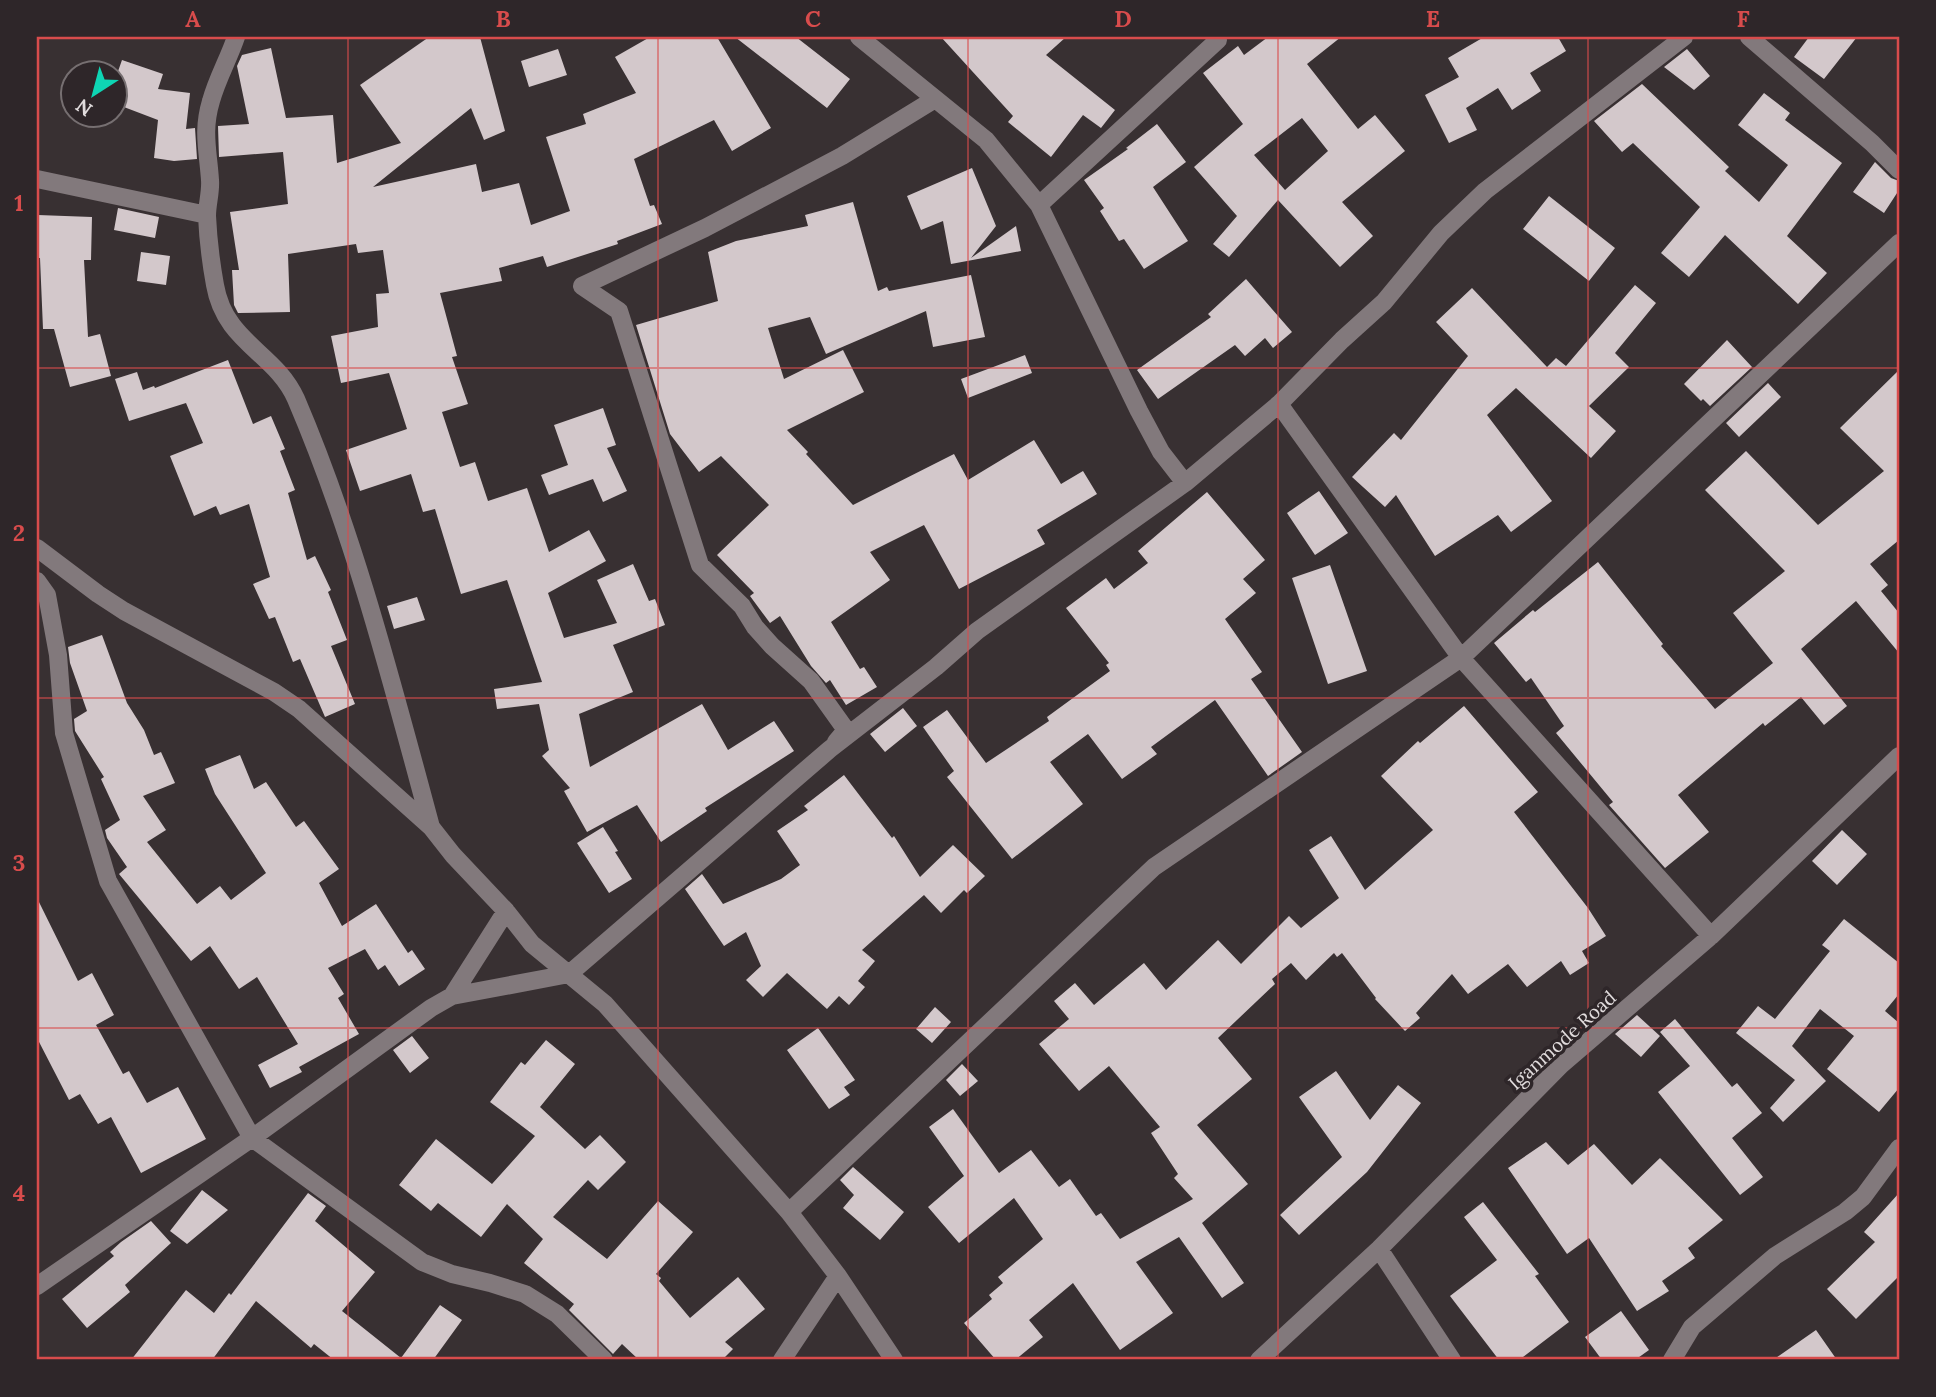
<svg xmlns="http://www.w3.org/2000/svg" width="1936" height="1397" font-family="Lora,serif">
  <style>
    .building { fill: #d3c8cb; fill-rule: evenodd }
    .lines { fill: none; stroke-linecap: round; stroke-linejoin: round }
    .minor { stroke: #82797c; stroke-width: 18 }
    .grid { fill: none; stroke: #d84c4c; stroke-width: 2; stroke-opacity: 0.55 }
    .labels { text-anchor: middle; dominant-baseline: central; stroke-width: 7; stroke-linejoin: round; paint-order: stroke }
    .street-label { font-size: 19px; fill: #e1dcdd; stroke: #2e2629 }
    .neatline { fill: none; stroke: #d84c4c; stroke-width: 2.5 }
    .grid-label { font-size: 23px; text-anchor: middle; font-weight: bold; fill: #d84c4c }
  </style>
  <rect width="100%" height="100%" fill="#383032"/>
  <path class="building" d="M 429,37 L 480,37 L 505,131 L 484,140 L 471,108 L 373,187 L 476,164 L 482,192 L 519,183 L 531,225 L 570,211 L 546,137 L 586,124 L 583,114 L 636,93 L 615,57 L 650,37 L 717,37 L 771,128 L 732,151 L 714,120 L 634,159 L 650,206 L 654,205 L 662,224 L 617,241 L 618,244 L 547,267 L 543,256 L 499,268 L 502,281 L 440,293 L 457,356 L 452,357 L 468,404 L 442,412 L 460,467 L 475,462 L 488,501 L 527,488 L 549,552 L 589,530 L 606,561 L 548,593 L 564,638 L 617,623 L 597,580 L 633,564 L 649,601 L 655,599 L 665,625 L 613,645 L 633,692 L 579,714 L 590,767 L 702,704 L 728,750 L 774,721 L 794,751 L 705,808 L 707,811 L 661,842 L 637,805 L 587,832 L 564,791 L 570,788 L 542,756 L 549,750 L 539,704 L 497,709 L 494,689 L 542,682 L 507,580 L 461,594 L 435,509 L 423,512 L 411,474 L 360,491 L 346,450 L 407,429 L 389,373 L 341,383 L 331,336 L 378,327 L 376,294 L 389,293 L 383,250 L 358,253 L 356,244 L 288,254 L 290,312 L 238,313 L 234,305 L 232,270 L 239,270 L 230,212 L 288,204 L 283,152 L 219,157 L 218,126 L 249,124 L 237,66 L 242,55 L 271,48 L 286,118 L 333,115 L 337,163 L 401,143 L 360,85 Z
    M 735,37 L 796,37 L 850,79 L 827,108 Z
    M 941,37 L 1066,37 L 1046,55 L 1115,110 L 1101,128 L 1083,115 L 1051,157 L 1008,122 L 1013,116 Z
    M 1268,37 L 1341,37 L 1307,64 L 1358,129 L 1375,115 L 1405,151 L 1342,202 L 1373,236 L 1340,267 L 1278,200 L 1229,257 L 1213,244 L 1237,216 L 1194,167 L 1243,124 L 1203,73 L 1238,46 L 1244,55 ZM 1302,118 L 1328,151 L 1285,190 L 1254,155 Z
    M 1484,37 L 1558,37 L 1566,51 L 1530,73 L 1541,91 L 1512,110 L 1498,88 L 1466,108 L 1477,130 L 1449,143 L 1425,95 L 1459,77 L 1448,58 Z
    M 1809,37 L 1857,37 L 1824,79 L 1794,57 Z
    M 558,49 L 567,75 L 529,87 L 521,61 Z
    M 1687,49 L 1710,76 L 1694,90 L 1664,67 Z
    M 122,60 L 163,74 L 158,89 L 190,93 L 186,129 L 195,128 L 197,159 L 174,161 L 154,158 L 158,120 L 116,104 L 116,77 Z
    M 1642,84 L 1729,167 L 1725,171 L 1759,202 L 1788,165 L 1738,125 L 1764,93 L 1790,113 L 1785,120 L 1842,163 L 1787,236 L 1827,273 L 1798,304 L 1725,235 L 1689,277 L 1661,253 L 1700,207 L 1633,143 L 1622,152 L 1594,121 Z
    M 1157,124 L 1186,162 L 1153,187 L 1188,241 L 1144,269 L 1124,239 L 1119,241 L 1100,211 L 1104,208 L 1084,180 L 1128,149 L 1126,148 Z
    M 1875,162 L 1891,178 L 1899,181 L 1899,190 L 1884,213 L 1853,192 Z
    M 972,168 L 996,226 L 971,258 L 1016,226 L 1021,251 L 951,264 L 943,221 L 921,230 L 907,196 Z
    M 1549,196 L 1615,248 L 1589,281 L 1523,229 Z
    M 853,202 L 878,291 L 887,287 L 889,291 L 971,275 L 985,337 L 933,347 L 926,311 L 826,354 L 810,317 L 768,328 L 784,379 L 843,350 L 864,392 L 787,430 L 808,452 L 806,454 L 853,505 L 954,454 L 968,480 L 1034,440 L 1061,484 L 1083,471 L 1097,494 L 1037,530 L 1045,544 L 959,589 L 924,525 L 870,552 L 890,580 L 831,622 L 860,669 L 864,667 L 877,687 L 846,705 L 830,680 L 826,683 L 811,666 L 780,616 L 770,623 L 750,596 L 754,593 L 717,555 L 769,505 L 721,456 L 699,472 L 670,434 L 636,325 L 718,301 L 708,252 L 736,241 L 808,226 L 805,215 Z
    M 118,208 L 159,217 L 155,238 L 114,230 Z
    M 38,215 L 92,217 L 91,260 L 84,260 L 88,337 L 100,334 L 111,376 L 70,387 L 54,329 L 43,329 L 40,258 L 37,258 Z
    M 141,252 L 170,256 L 166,285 L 137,281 Z
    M 1246,279 L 1292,332 L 1273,348 L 1265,338 L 1245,356 L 1235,345 L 1158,399 L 1137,370 L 1211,317 L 1208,314 Z
    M 1635,285 L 1656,303 L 1615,353 L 1629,367 L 1589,406 L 1616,431 L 1591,458 L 1516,388 L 1487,415 L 1552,501 L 1511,532 L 1498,515 L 1435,556 L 1396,495 L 1385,507 L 1352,477 L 1394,433 L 1401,440 L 1468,356 L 1436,322 L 1472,288 L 1547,367 L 1556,358 L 1566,366 Z
    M 1727,340 L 1752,367 L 1710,406 L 1703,399 L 1701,401 L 1684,384 Z
    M 1025,355 L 1032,373 L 968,398 L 961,379 Z
    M 228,360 L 253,424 L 271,416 L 285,449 L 280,451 L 295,490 L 288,493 L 307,560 L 315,556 L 331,590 L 328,592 L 347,640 L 331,646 L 355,704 L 325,717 L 300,659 L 293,662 L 275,617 L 269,619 L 253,584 L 270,577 L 249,504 L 220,515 L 216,506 L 194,516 L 170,456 L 203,443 L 186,403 L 129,421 L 115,379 L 137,372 L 143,390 L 154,386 L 155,388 Z
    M 1899,370 L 1899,540 L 1870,564 L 1888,585 L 1881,591 L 1899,613 L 1899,653 L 1856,601 L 1801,649 L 1847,706 L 1824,725 L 1801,697 L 1765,726 L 1763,723 L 1678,795 L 1709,832 L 1665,868 L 1609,805 L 1613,802 L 1556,733 L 1564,726 L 1531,678 L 1526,682 L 1494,643 L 1533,610 L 1535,612 L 1598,562 L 1663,644 L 1661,646 L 1715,709 L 1773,663 L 1733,613 L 1785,571 L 1705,490 L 1746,451 L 1818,525 L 1884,471 L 1840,428 Z
    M 1768,383 L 1781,397 L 1739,437 L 1726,423 Z
    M 603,408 L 616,445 L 607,448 L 627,491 L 603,502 L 593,479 L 549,495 L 541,475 L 568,465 L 554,425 Z
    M 1319,491 L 1348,533 L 1315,555 L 1287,513 Z
    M 1207,492 L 1265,560 L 1243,579 L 1256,593 L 1225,619 L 1262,672 L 1251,679 L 1302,752 L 1268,776 L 1215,700 L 1151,747 L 1157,754 L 1122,779 L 1088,734 L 1050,762 L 1083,804 L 1012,859 L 947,777 L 954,771 L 923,727 L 947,710 L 986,763 L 1049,721 L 1047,717 L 1110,671 L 1106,665 L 1109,663 L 1066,608 L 1106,578 L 1114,589 L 1148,563 L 1138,551 Z
    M 1330,565 L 1367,671 L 1328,684 L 1292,578 Z
    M 417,597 L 425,620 L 394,629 L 387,606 Z
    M 102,635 L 127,703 L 144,730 L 154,755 L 161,752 L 175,783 L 143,796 L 166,830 L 147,842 L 197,904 L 220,886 L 231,900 L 266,873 L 215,794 L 205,769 L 240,755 L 254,789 L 266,782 L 296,827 L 304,821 L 339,869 L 319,883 L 342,926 L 376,904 L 408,953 L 412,950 L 425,969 L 399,986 L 385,965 L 378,970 L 365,949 L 328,968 L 344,994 L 338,998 L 359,1034 L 299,1067 L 302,1072 L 270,1088 L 258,1065 L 298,1044 L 257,977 L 239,989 L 210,946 L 191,961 L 119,874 L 127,867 L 107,838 L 105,830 L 120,820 L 101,779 L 104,777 L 75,731 L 74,719 L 87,711 L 70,663 L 68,647 Z
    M 1464,706 L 1538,792 L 1514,812 L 1588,908 L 1606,936 L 1582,951 L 1589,963 L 1570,975 L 1561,961 L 1527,987 L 1508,964 L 1468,994 L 1452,974 L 1416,1013 L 1420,1018 L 1405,1031 L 1375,999 L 1376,998 L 1342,953 L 1337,957 L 1334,953 L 1306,980 L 1291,963 L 1272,979 L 1275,984 L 1218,1038 L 1252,1079 L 1197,1125 L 1248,1184 L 1202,1223 L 1244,1283 L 1222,1298 L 1179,1237 L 1136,1262 L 1173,1313 L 1120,1350 L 1073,1283 L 1029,1320 L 1043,1337 L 1015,1360 L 996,1360 L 964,1323 L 992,1299 L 989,1295 L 1003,1283 L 998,1277 L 1043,1239 L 1014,1198 L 959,1243 L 928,1207 L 964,1176 L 929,1127 L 953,1109 L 999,1173 L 1031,1150 L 1059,1187 L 1070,1179 L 1096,1216 L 1101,1213 L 1120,1239 L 1193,1199 L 1174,1178 L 1178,1174 L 1151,1133 L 1160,1127 L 1109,1066 L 1079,1091 L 1039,1044 L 1069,1019 L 1054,1001 L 1075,983 L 1094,1005 L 1144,963 L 1166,990 L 1218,940 L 1241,964 L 1289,916 L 1301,928 L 1339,898 L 1309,850 L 1331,836 L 1365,890 L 1433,830 L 1381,776 L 1418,741 L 1420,743 Z
    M 903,708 L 917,726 L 885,752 L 870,734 Z
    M 844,775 L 892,838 L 894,836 L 920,877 L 953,845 L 985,876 L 967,893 L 964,890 L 941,913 L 924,895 L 862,950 L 875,961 L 858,981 L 865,987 L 849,1005 L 839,996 L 827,1009 L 787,973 L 763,997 L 746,980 L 761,966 L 746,932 L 724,946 L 685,889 L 702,874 L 723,904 L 781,879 L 800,865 L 777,831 L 808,810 L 804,806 Z
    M 603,827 L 618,851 L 615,852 L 632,879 L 609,893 L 577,843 Z
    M 1842,830 L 1867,854 L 1837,885 L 1812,861 Z
    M 37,898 L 78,981 L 92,973 L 114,1015 L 96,1025 L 123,1074 L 129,1071 L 147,1103 L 178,1087 L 206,1139 L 141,1173 L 111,1117 L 98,1124 L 80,1094 L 69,1100 L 37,1038 Z
    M 1844,919 L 1899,963 L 1899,994 L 1885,1011 L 1899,1023 L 1899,1088 L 1879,1112 L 1827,1069 L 1854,1036 L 1820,1009 L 1792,1046 L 1826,1081 L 1783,1122 L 1770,1108 L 1795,1080 L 1736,1033 L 1758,1006 L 1775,1019 L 1830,951 L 1822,945 Z
    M 935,1007 L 951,1022 L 932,1043 L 916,1029 Z
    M 1637,1015 L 1660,1036 L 1641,1057 L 1615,1034 Z
    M 1675,1019 L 1732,1087 L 1737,1083 L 1762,1113 L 1732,1138 L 1763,1177 L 1740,1195 L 1658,1092 L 1690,1066 L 1660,1032 Z
    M 818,1028 L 855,1080 L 844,1087 L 850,1095 L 829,1109 L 787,1050 Z
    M 412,1036 L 429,1058 L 410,1073 L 393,1050 Z
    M 546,1040 L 575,1064 L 540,1107 L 585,1149 L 600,1135 L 626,1162 L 598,1190 L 588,1180 L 553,1217 L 607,1259 L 658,1201 L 693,1232 L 656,1274 L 661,1278 L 659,1281 L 690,1318 L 738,1277 L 765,1309 L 725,1342 L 733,1349 L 722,1360 L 639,1360 L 622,1344 L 613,1354 L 569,1310 L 574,1304 L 524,1263 L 543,1239 L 507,1204 L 481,1237 L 438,1203 L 431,1211 L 399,1185 L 436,1139 L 492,1184 L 535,1136 L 490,1102 L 521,1062 L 525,1065 Z
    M 962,1064 L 978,1081 L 960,1096 L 946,1080 Z
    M 1336,1071 L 1370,1120 L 1398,1085 L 1421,1103 L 1367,1172 L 1299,1235 L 1280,1215 L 1342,1157 L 1299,1097 Z
    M 1546,1142 L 1568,1165 L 1594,1144 L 1632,1185 L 1660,1158 L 1723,1220 L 1688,1248 L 1695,1258 L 1662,1281 L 1669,1291 L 1637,1311 L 1589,1238 L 1567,1254 L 1508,1168 Z
    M 853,1167 L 904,1212 L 880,1240 L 843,1208 L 854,1195 L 840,1180 Z
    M 202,1190 L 228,1210 L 187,1244 L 170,1231 Z
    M 308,1193 L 326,1206 L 315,1221 L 375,1272 L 342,1311 L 401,1358 L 440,1305 L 462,1320 L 433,1360 L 334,1360 L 314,1344 L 311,1348 L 256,1301 L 212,1360 L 131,1360 L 186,1290 L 214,1313 L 229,1293 L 231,1295 Z
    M 1899,1193 L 1899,1276 L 1856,1319 L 1827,1289 L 1875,1242 L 1864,1232 Z
    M 1483,1202 L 1539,1274 L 1535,1276 L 1569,1322 L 1519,1360 L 1499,1360 L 1450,1296 L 1497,1260 L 1464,1217 Z
    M 151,1221 L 171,1243 L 125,1285 L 130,1292 L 87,1328 L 62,1299 L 114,1256 L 110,1252 L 121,1242 Z
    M 1621,1311 L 1649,1350 L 1635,1360 L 1602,1360 L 1585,1337 Z
    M 1816,1330 L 1837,1360 L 1773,1360 Z"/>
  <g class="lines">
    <path class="minor" d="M 236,37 C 229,58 217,79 211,101 C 202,131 208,150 210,180 C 211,192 207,204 207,216 C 208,238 211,263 215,285 C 225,343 275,352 296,399 C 355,537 392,683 431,827 L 453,855 L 506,911 L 532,944 L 605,1004 L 789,1212 L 838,1276 L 894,1360
      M 859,37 L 986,140 L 1039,205 L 1139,411 L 1161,452 L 1185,483
      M 1749,37 L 1872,143 L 1899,170
      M 37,179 L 207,215
      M 1039,205 L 1218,40
      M 1279,404 L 1461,658 L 1711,936
      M 37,548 L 98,594 L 124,611 L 274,692 L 299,709 L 431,827
      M 37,581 L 47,595 L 58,655 L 64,733 L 108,881 L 252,1138 L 422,1262 L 452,1274 L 490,1283 L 525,1294 L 557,1314 L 604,1360
      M 836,742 L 846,730 L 811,681 L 772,646 L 755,627 L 742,606 L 700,565 L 619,311 L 582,286 L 705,228 L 842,156 L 935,99
      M 452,996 L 506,911
      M 789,1212 L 1154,867 L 1461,658 L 1899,243
      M 1379,1249 L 1452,1360
      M 37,1286 L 252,1138 L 431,1008 L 452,996 L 569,974 L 830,749 L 936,667 L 977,631 L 1185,483 L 1279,404 L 1342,340 L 1384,302 L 1441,233 L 1485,191 L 1684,37
      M 782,1360 L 838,1276
      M 1259,1360 L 1379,1249 L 1561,1065 L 1711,936 L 1899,756
      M 1672,1360 L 1692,1327 L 1775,1256 L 1845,1212 L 1863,1197 L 1899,1148"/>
  </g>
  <path class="grid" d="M 348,37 L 348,1360M 658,37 L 658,1360M 968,37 L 968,1360M 1278,37 L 1278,1360M 1588,37 L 1588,1360M 37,368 L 1899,368M 37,698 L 1899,698M 37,1028 L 1899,1028"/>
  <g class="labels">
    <g class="street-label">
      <text transform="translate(1562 1040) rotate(-42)">Iganmode Road</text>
    </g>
  </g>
  <rect width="1936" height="1397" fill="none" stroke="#2e2629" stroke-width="77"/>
  <g transform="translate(94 94) rotate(216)"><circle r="33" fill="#2e2629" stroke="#766f71" stroke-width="2"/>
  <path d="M0-5L12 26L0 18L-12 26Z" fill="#0ed5b4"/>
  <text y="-10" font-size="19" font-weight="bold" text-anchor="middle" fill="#e1dcdd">N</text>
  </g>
  <rect x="38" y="38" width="1860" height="1320" class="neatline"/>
  <g class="grid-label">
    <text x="193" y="27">A</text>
    <text x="503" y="27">B</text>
    <text x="813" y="27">C</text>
    <text x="1123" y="27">D</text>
    <text x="1433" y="27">E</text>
    <text x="1743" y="27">F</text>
    <text x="19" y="211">1</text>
    <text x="19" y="541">2</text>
    <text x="19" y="871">3</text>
    <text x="19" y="1201">4</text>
  </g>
</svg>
